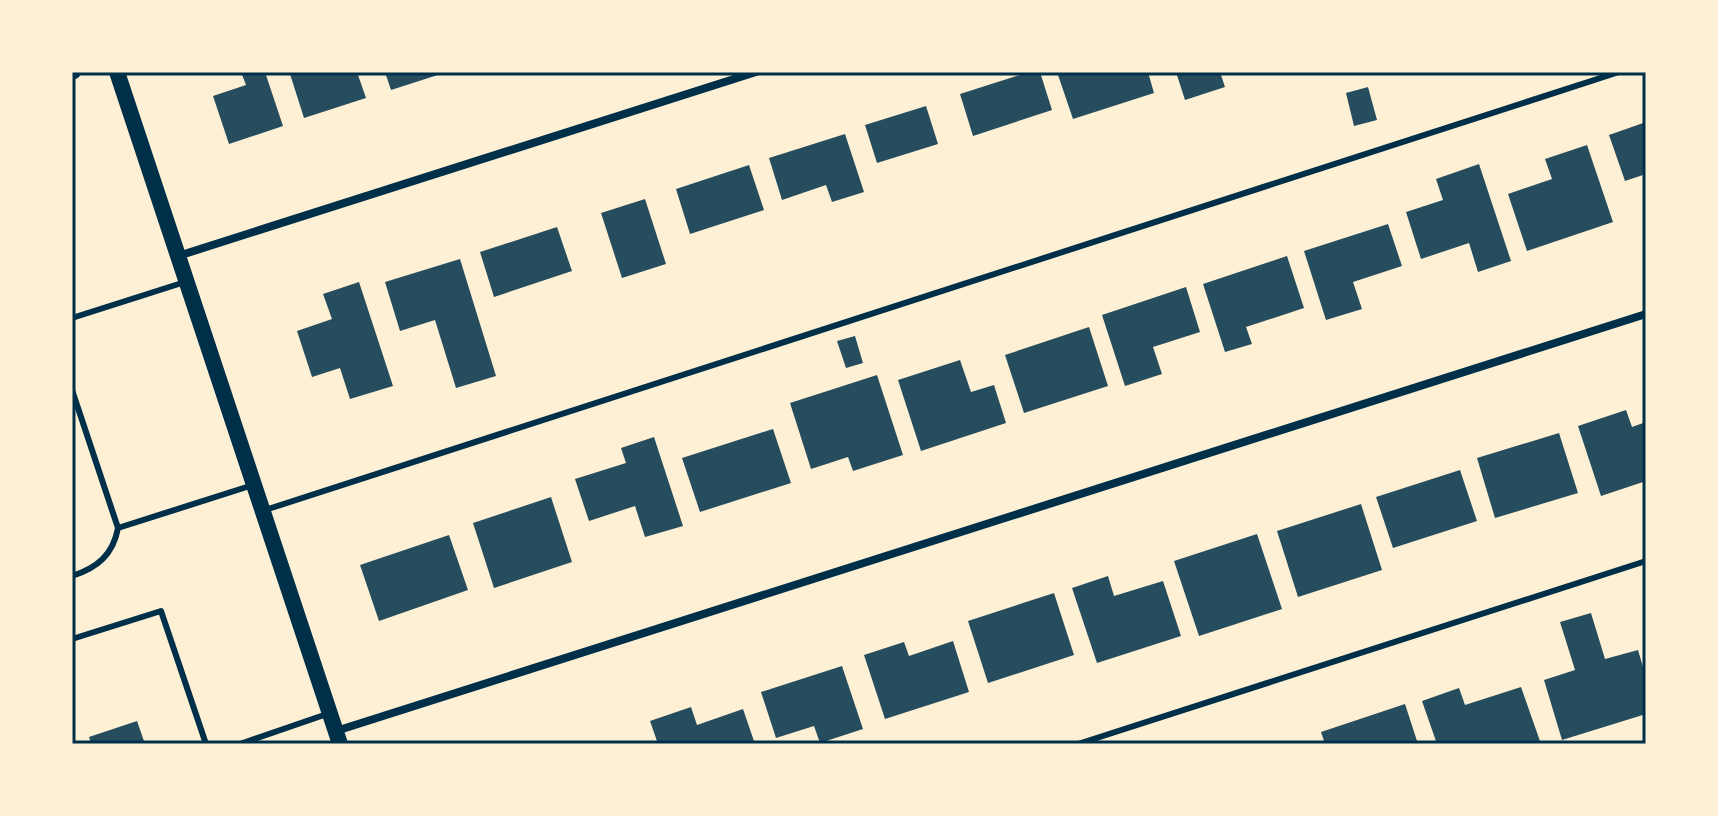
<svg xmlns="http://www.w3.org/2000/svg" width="1718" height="816" font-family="Quicksand,sans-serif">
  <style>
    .building { fill: #264d5e }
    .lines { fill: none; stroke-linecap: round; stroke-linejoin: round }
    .service { stroke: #003049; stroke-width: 6 }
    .minor { stroke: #003049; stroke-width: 8 }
    .tertiary { stroke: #003049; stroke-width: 14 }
    .secondary { stroke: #003049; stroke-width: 16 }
    .neatline { fill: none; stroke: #003049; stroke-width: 3 }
  </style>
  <rect width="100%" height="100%" fill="#fdf0d5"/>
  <path class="building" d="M 241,72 L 265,72 L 283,126 L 229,144 L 213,96 L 246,85 Z
    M 297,72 L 357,72 L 366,98 L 304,118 L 290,74 Z
    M 385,72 L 444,72 L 444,73 L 391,90 Z
    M 1029,72 L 1040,72 L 1052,110 L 973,136 L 960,94 Z
    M 1057,72 L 1148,72 L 1154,93 L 1073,119 Z
    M 1176,72 L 1220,72 L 1225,87 L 1185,100 Z
    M 1368,87 L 1377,120 L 1354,126 L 1346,93 Z
    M 926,106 L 938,144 L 877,163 L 865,125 Z
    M 1646,122 L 1646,174 L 1625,181 L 1609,135 Z
    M 845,134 L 864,192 L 832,202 L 826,185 L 782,200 L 769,158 Z
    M 1587,145 L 1613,222 L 1527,251 L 1508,194 L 1552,179 L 1545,159 Z
    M 1479,164 L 1511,261 L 1478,272 L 1469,243 L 1421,259 L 1406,212 L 1443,200 L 1436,179 Z
    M 749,165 L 764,210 L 690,234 L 676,189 Z
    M 645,199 L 666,264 L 622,278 L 601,213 Z
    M 1388,224 L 1402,266 L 1353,282 L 1362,309 L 1326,320 L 1304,251 Z
    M 557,227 L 572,271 L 494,297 L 480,252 Z
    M 1287,256 L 1304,308 L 1246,327 L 1252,344 L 1225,352 L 1203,284 Z
    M 460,259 L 496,376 L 456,388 L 435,320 L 400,331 L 385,282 Z
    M 359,282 L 393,386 L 350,399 L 340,368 L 312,377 L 297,331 L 332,319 L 323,294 Z
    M 1186,287 L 1200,332 L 1153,347 L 1162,374 L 1125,386 L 1102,315 Z
    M 1089,327 L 1108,386 L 1024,413 L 1005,355 Z
    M 855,336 L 863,363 L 846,368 L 837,341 Z
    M 960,360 L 971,392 L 994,385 L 1006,423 L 921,451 L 898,380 Z
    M 877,375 L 903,455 L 853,471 L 848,457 L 811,469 L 790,403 Z
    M 1626,410 L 1632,427 L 1646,422 L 1646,481 L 1601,496 L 1578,426 Z
    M 773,429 L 791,483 L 700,512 L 682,458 Z
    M 1559,433 L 1578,493 L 1495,518 L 1477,458 Z
    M 654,437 L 683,526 L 645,537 L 635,506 L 589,521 L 575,479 L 626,463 L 621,448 Z
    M 1460,470 L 1477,521 L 1393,548 L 1376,497 Z
    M 551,497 L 572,562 L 494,588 L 473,523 Z
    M 1361,504 L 1382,570 L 1298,597 L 1277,531 Z
    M 1257,534 L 1282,609 L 1199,636 L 1174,561 Z
    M 449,535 L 468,590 L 379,621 L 360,565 Z
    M 1108,576 L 1114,596 L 1163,581 L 1181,636 L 1097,663 L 1072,588 Z
    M 1054,593 L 1074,655 L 988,683 L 968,621 Z
    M 1591,613 L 1605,659 L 1638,650 L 1646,677 L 1646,714 L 1562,740 L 1544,680 L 1575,670 L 1560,622 Z
    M 953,641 L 969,692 L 885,719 L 864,655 L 904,642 L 909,656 Z
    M 842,666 L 863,729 L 820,743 L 814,726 L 776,738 L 761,692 Z
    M 1521,687 L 1541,744 L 1437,744 L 1422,701 L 1459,688 L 1465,705 Z
    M 1405,704 L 1418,744 L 1325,744 L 1321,732 Z
    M 691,707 L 697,725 L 743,709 L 755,744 L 658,744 L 650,721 Z
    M 137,721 L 145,744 L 91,744 L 89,737 Z"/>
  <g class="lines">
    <path class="service" d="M 72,318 L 185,282
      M 72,390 L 118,528 L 253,485
      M 265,510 L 1619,72
      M 72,576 C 97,568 113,555 118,528
      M 72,639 L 161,611 L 206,744
      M 240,744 L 327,714
      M 1078,744 L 1646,561"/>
    <path class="minor" d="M 178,256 L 756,72
      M 336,731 L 1646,314"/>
    <path class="tertiary" d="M 72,73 L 74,72"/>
    <path class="secondary" d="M 117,72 L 340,744"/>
  </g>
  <rect width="1718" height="816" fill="none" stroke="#fdf0d5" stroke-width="148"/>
  <rect x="74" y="74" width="1570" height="668" class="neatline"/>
</svg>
